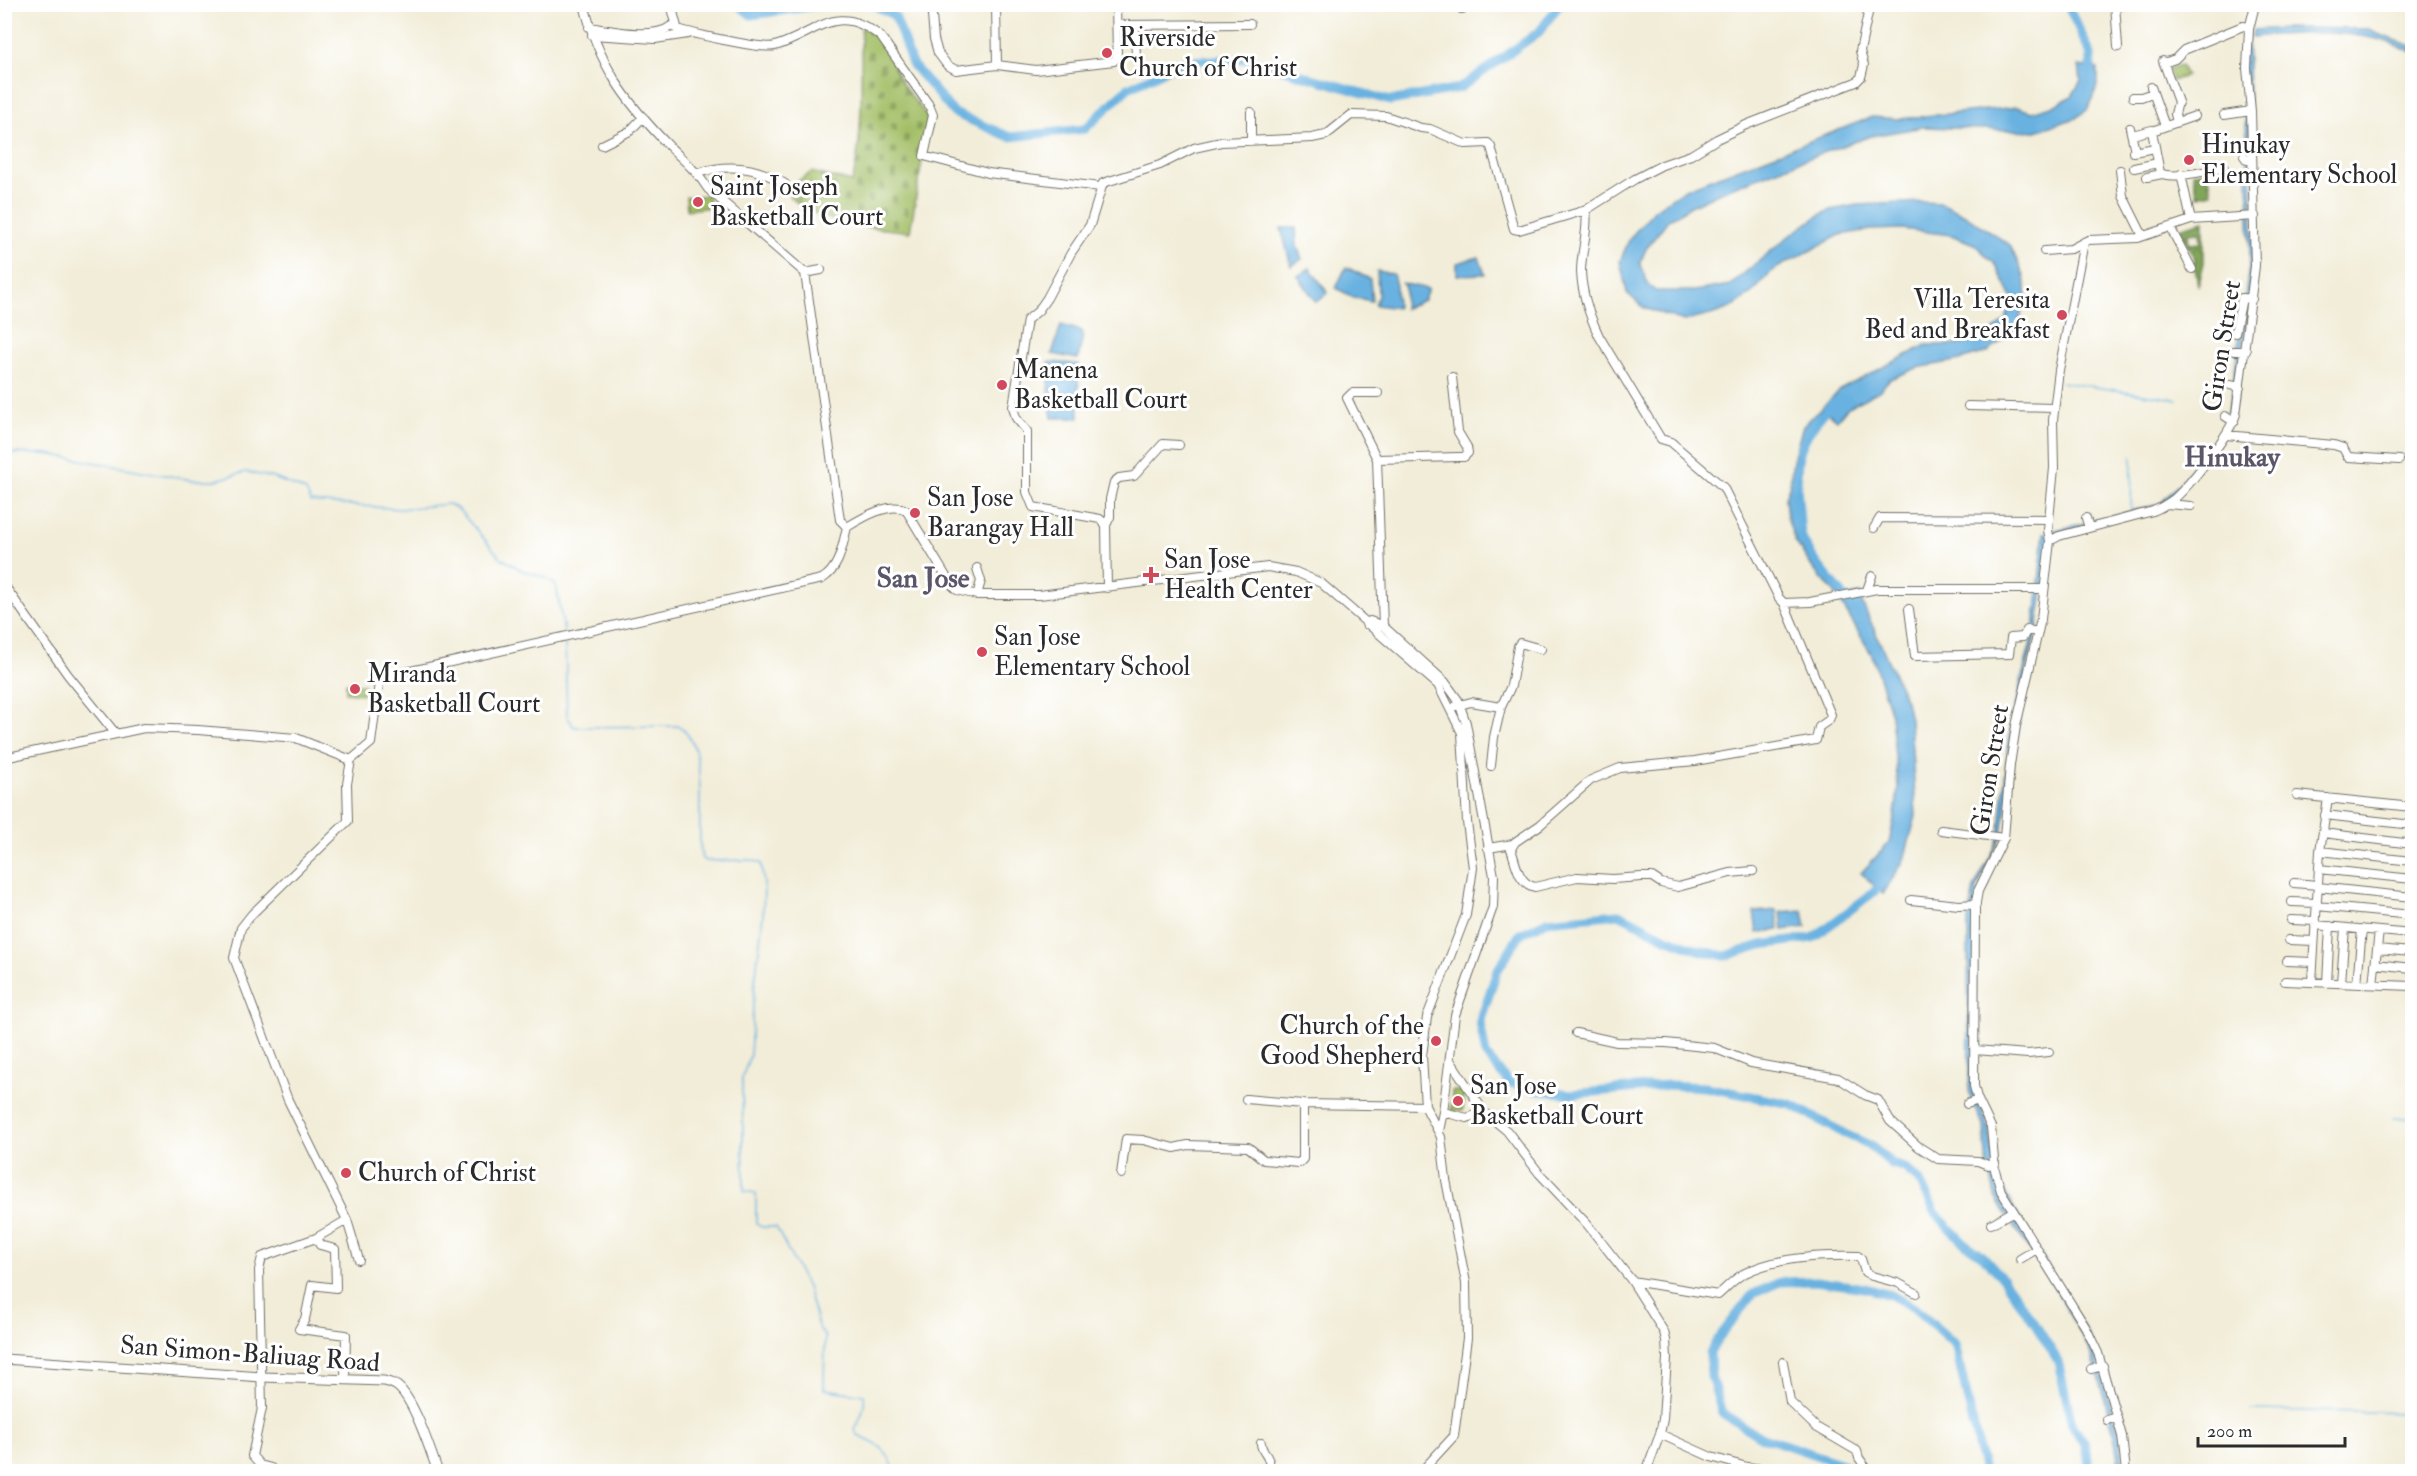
<svg xmlns="http://www.w3.org/2000/svg" width="2417" height="1476" font-family="'IM FELL Double Pica',serif">
  <style>
    .grass { fill: #a2be65; stroke: #667448; stroke-width: 1.5 }
    .forest { fill: url(#forest-crowns); stroke: #566842; stroke-width: 1.5; fill-rule: evenodd }
    .cemetery { fill: url(#cemetery-stones); stroke: #667448; stroke-width: 1.5 }
    .water { fill: #68b1e0; stroke: #4a6e86; stroke-width: 1.5 }
    .lines { fill: none; stroke-linecap: round; stroke-linejoin: round }
    .stream { stroke: #68b1e0; stroke-width: 1.5 }
    .river { stroke: #68b1e0; stroke-width: 9 }
    .minor-casing { stroke: #716f68; stroke-width: 10 }
    .major-casing { stroke: #716f68; stroke-width: 11 }
    .minor { stroke: #fff; stroke-width: 8 }
    .major { stroke: #fff; stroke-width: 9 }
    .poi-dot { fill: #d1495b; stroke: #fff; stroke-width: 2 }
    .labels { text-anchor: middle; dominant-baseline: central; stroke-width: 6; stroke-linejoin: round; paint-order: stroke }
    .poi-label { font-size: 26px; fill: #2b2b2b; stroke: #fff; text-anchor: start }
    .street-label { font-size: 26px; fill: #2b2b2b; stroke: #fff }
    .quarter-label { font-size: 28px; font-weight: bold; fill: #5b5769; stroke: #fff }
  </style>
  <defs>
    <pattern id="forest-crowns" width="20" height="18" patternUnits="userSpaceOnUse" patternTransform="scale(1.5)"><rect width="20" height="18" fill="#81a55a"/><path d="M2 6a3 3 0 1 1 6 0M12 15a3 3 0 1 1 6 0" fill="none" stroke="#6a874b"/></pattern>
    <pattern id="cemetery-stones" width="16" height="16" patternUnits="userSpaceOnUse" patternTransform="scale(1.5)"><rect width="16" height="16" fill="#a2be65"/><path d="M2 7V4a2 2 0 0 1 4 0v3zM10 15v-3a2 2 0 0 1 4 0v3z" fill="#849b53"/></pattern>
  </defs>
  <rect width="100%" height="100%" fill="#fff"/>
  <filter id="ink" filterUnits="userSpaceOnUse"><feTurbulence type="fractalNoise" baseFrequency=".0167" numOctaves="2"/><feDisplacementMap in="SourceGraphic" scale="12" xChannelSelector="R" yChannelSelector="G"/><feConvolveMatrix kernelMatrix="1 2 1 2 8 2 1 2 1" color-interpolation-filters="sRGB"/></filter>
  <filter id="wash" filterUnits="userSpaceOnUse"><feTurbulence type="fractalNoise" baseFrequency=".008" numOctaves="4" result="noise"/><feDisplacementMap in="SourceGraphic" scale="24" xChannelSelector="R" yChannelSelector="G"/><feGaussianBlur stdDeviation="1.35" result="paint"/><feColorMatrix in="noise" values="0 0 0 0 0 0 0 0 0 0 0 0 0 0 0 0 0 1.4 0 .05"/><feComposite in="paint" operator="in"/></filter>
  <g filter="url(#wash)">
    <rect width="100%" height="100%" fill="#f2edd8"/>
    <path class="grass" d="M 2181,65 L 2186,76 L 2172,81 L 2168,69 Z
      M 708,195 L 710,207 L 687,210 L 686,197 Z
      M 346,683 L 364,685 L 363,694 L 346,692 Z
      M 1452,1091 L 1464,1091 L 1463,1111 L 1451,1111 Z"/>
    <path class="forest" d="M 2208,171 L 2212,193 L 2198,196 L 2193,173 Z
      M 2204,221 L 2204,263 L 2198,286 L 2196,272 L 2191,264 L 2196,262 L 2179,228 ZM 2200,232 L 2201,243 L 2189,244 L 2188,233 Z"/>
    <path class="cemetery" d="M 861,28 C 886,33 889,56 897,74 C 904,91 920,104 929,120 L 910,232 C 869,227 821,226 789,196 L 796,182 L 812,172 L 852,182 C 864,138 861,74 861,28 Z"/>
    <path class="water" d="M 2285,28 L 2370,29 L 2375,33 L 2412,46 L 2412,52 C 2363,27 2306,32 2252,37 L 2253,30 Z
      M 2244,29 L 2247,30 L 2254,258 L 2236,400 L 2227,431 L 2185,484 L 2163,504 L 2053,535 L 2037,628 L 2026,673 L 2002,835 L 1977,888 L 1973,1086 L 1989,1127 L 1995,1176 L 2092,1341 L 2120,1436 L 2124,1471 L 2120,1471 L 2113,1430 L 2092,1355 L 2060,1297 L 1996,1199 L 1986,1157 L 1984,1126 L 1971,1100 L 1969,1090 L 1968,921 L 1974,888 L 1995,847 L 1999,835 L 2011,722 L 2034,630 L 2044,533 L 2160,504 L 2179,484 L 2215,439 L 2222,428 L 2231,399 L 2250,259 L 2247,137 L 2242,67 Z
      M 2079,66 L 2098,69 L 2098,81 L 2094,97 L 2087,110 L 2076,118 L 2036,131 L 1924,127 L 1871,136 L 1819,154 L 1718,193 L 1691,206 L 1668,220 L 1646,249 L 1640,263 L 1648,284 L 1656,291 L 1694,291 L 1730,285 L 1789,236 L 1815,218 L 1830,210 L 1857,205 L 1922,202 L 1941,203 L 1965,215 L 2010,245 L 2024,276 L 2027,296 L 2016,329 L 1988,352 L 1956,361 L 1917,368 L 1890,379 L 1879,391 L 1847,408 L 1837,420 L 1826,411 C 1793,443 1795,471 1800,513 C 1800,522 1800,533 1803,541 C 1813,562 1830,579 1845,597 L 1861,594 L 1861,600 L 1906,701 L 1910,720 L 1913,765 L 1916,816 L 1904,860 L 1883,894 L 1861,873 L 1889,843 L 1896,809 L 1898,787 L 1891,715 L 1872,655 L 1835,593 L 1814,570 L 1795,541 L 1787,517 L 1785,498 L 1790,484 L 1793,460 L 1803,426 L 1841,389 L 1926,345 L 1958,345 L 1993,331 L 2006,320 L 2012,298 L 1995,264 L 1974,244 L 1951,235 L 1902,229 L 1870,230 L 1840,235 L 1773,270 L 1755,290 L 1733,307 L 1711,315 L 1684,321 L 1644,308 L 1627,293 L 1620,261 L 1630,238 L 1655,209 L 1685,189 L 1872,117 L 1899,119 L 2017,107 L 2032,112 L 2058,104 L 2072,96 L 2081,81 Z
      M 1281,228 L 1296,228 L 1297,246 L 1302,259 L 1291,266 Z
      M 1479,257 L 1485,274 L 1457,275 L 1457,263 Z
      M 1346,267 L 1370,279 L 1372,301 L 1352,297 L 1336,288 Z
      M 1310,268 L 1328,293 L 1316,302 L 1298,276 Z
      M 1377,271 L 1393,274 L 1396,286 L 1397,308 L 1375,305 L 1378,296 Z
      M 1402,283 L 1428,289 L 1424,300 L 1404,309 L 1405,288 Z
      M 1061,325 L 1082,331 L 1083,335 L 1078,359 L 1052,354 Z
      M 1049,362 L 1078,364 L 1079,418 L 1052,418 L 1049,397 Z
      M 1777,910 L 1779,930 L 1757,933 L 1754,912 Z
      M 1803,910 L 1806,927 L 1783,930 L 1781,912 Z"/>
    <g class="lines">
      <path class="stream" d="M 2246,24 L 2252,4
        M 2061,382 L 2177,399
        M 4,453 L 48,454 L 192,480 L 216,480 L 246,472 L 274,478 L 306,491 L 311,502 L 400,509 L 449,504 L 459,510 L 500,557 L 521,570 L 546,578 L 556,585 L 564,632
        M 2131,512 L 2132,456
        M 565,640 L 567,716 L 574,727 L 679,726 C 712,749 694,823 702,859 L 707,861 L 751,860 L 761,863 L 764,884 L 763,916 L 754,990 L 750,1055 L 742,1078 L 744,1191 L 756,1193 L 756,1223 L 761,1227 L 776,1227 L 807,1287 L 818,1326 L 825,1337 L 824,1389 L 864,1395 C 866,1407 860,1419 855,1430 L 858,1436 C 880,1446 887,1447 895,1472
        M 2393,1118 L 2412,1118
        M 2250,1410 L 2412,1413"/>
      <path class="river" d="M 737,4 L 751,15 L 828,4
        M 872,4 L 895,16 L 912,64 L 954,113 L 1010,137 L 1085,129 L 1128,88 L 1185,61 L 1247,59 L 1390,101 L 1460,88 L 1539,32 L 1560,4
        M 2067,4 L 2091,54 L 2091,77
        M 1834,402 C 1796,440 1794,458 1799,510 C 1800,520 1799,533 1804,542 C 1815,564 1832,581 1848,601
        M 1884,879 L 1874,892 L 1813,938 L 1761,945 L 1725,956 L 1698,950 L 1666,938 L 1619,914 L 1547,921 L 1520,934 L 1497,971 L 1480,1022 L 1486,1055 L 1509,1083 L 1541,1091 L 1573,1094 L 1669,1085 L 1705,1087 L 1790,1104 L 1843,1133 L 1870,1145 L 1892,1164 L 1905,1168 L 1919,1180 L 1937,1215 L 1964,1243 L 1983,1256 L 2000,1275 L 2034,1322 L 2058,1361 L 2072,1424 L 2083,1442 L 2090,1466 L 2086,1472
        M 1851,1472 L 1845,1465 L 1757,1435 L 1722,1413 L 1711,1376 L 1710,1353 L 1717,1340 L 1753,1294 L 1780,1282 L 1816,1281 L 1865,1288 L 1891,1295 L 1913,1307 L 1955,1344 L 1984,1472"/>
    </g>
  </g>
  <g filter="url(#ink)">
    <g class="lines">
      <defs>
        <path id="minor" d="M 584,4 C 598,64 625,101 668,145 C 683,160 697,171 708,189 L 805,273 L 840,520 L 847,527
          M 671,4 L 678,31
          M 931,4 L 934,39 L 938,53 L 947,65 L 956,70 L 997,65 L 1036,70 L 1114,61 L 1117,56 L 1116,4
          M 996,4 L 997,65
          M 2115,4 L 2118,47
          M 1461,9 L 1484,4
          M 1117,25 L 1250,24
          M 1135,26 L 1136,59
          M 589,27 C 610,30 654,40 671,26 C 681,32 764,50 775,46 C 817,34 836,0 881,37 L 929,105 L 933,115 L 924,156 L 988,173 L 1100,187
          M 592,35 L 655,39 L 688,34
          M 2163,61 L 2178,102 L 2175,114 L 2177,122
          M 2164,63 L 2175,59 L 2184,50 L 2243,26 L 2249,27
          M 2151,87 L 2165,126
          M 2133,97 L 2141,97 L 2153,93
          M 1251,112 L 1251,141
          M 2224,115 L 2251,111
          M 2195,116 L 2152,131 L 2160,173 C 2173,180 2209,170 2224,168
          M 2130,128 L 2135,151
          M 2132,135 L 2152,130
          M 602,145 L 630,131 L 643,117
          M 2133,152 L 2155,148
          M 2244,156 L 2247,160 L 2252,160
          M 2134,168 L 2158,163
          M 2120,170 L 2123,196 L 2143,236
          M 698,173 C 729,163 758,167 785,184
          M 2181,174 L 2191,220
          M 2147,177 L 2162,174
          M 1586,210 C 1589,231 1581,250 1581,272 C 1582,293 1590,317 1599,336 L 1661,439 L 1671,442 L 1723,487 L 1779,598 L 1784,603 L 1810,602 L 1877,589 L 2044,589
          M 2170,227 L 2192,269
          M 2044,251 L 2071,249 L 2088,240 L 2138,238 L 2191,220 L 2255,216
          M 805,273 L 821,270
          M 2235,333 L 2242,298 L 2252,299
          M 2234,351 L 2246,351
          M 2230,385 L 2240,387
          M 1378,393 L 1352,393 L 1347,398 L 1377,459 L 1383,626
          M 1968,406 L 2054,408
          M 2225,416 L 2234,422
          M 2226,435 L 2334,445 L 2343,448 L 2348,457 L 2399,460
          M 1377,459 L 1459,457 L 1464,457 L 1468,453 L 1467,447 L 1458,432 L 1452,377
          M 2167,504 L 2191,506
          M 2086,518 L 2089,528
          M 1106,525 L 1100,519 L 1033,507 L 1027,492 L 1027,431 L 1016,418 L 1013,407 L 1027,320 L 1038,311 L 1047,298 L 1071,253 L 1090,225 L 1103,183 L 1160,165 L 1194,148 L 1221,142 L 1312,138 L 1326,135 L 1351,115 L 1386,116 L 1421,128 L 1430,129 L 1465,144 L 1488,143 L 1491,147 L 1514,229 L 1519,230 L 1586,210 L 1635,179 L 1662,165 L 1691,155 L 1717,139 L 1746,125 L 1856,82 L 1861,77 L 1864,65 L 1860,51 L 1870,4
          M 1874,528 L 1880,518 L 2049,519
          M 2050,541 L 2048,530 L 2054,468 L 2053,420 L 2059,370 L 2084,242
          M 4,585 L 68,675 L 116,734
          M 1107,588 L 1106,525 L 1110,517 L 1110,499 L 1114,482 L 1119,478 L 1134,476 L 1163,444 L 1179,445
          M 1867,590 L 1872,576
          M 977,595 L 981,581 L 977,568
          M 1909,609 L 1915,656 L 2009,654 L 2011,638 L 2023,637 L 2027,630 L 2038,632
          M 1366,624 L 1370,621 L 1383,626 L 1445,682 L 1458,700 L 1466,723 L 1494,876 L 1493,907 L 1455,1015 L 1443,1112
          M 1456,706 L 1471,702 L 1501,707
          M 4,758 L 144,728 L 198,730 L 296,738 L 351,760 L 371,743 L 379,683 L 384,677 L 822,579 C 840,568 842,547 847,527 C 862,518 890,501 906,510 L 950,583 L 957,590 L 977,595 L 1039,595 L 1268,567 L 1296,572 L 1321,583 L 1438,685 L 1462,733 L 1467,822 L 1473,868 L 1466,915 L 1427,1017 L 1422,1056 L 1425,1106 L 1441,1137 L 1446,1180 L 1466,1283 L 1467,1338 L 1454,1436 L 1421,1472
          M 351,760 L 347,784 L 348,821 L 252,914 L 241,928 L 234,958 L 288,1100 L 347,1220 L 359,1260
          M 1491,766 L 1494,737 L 1501,707 L 1511,686 L 1518,646 L 1520,643 L 1541,649
          M 2297,795 L 2412,807
          M 2325,815 L 2412,825
          M 1941,830 L 2004,838
          M 2323,833 L 2412,844
          M 1488,848 L 1513,844
          M 2320,851 L 2412,861
          M 2319,869 L 2412,879
          M 1753,871 L 1730,873 L 1678,887 L 1661,883 L 1652,877 L 1641,877 L 1613,879 L 1577,877 L 1535,887 C 1518,884 1516,863 1511,849 L 1515,842 L 1540,825 L 1591,780 L 1620,768 L 1695,761 L 1816,740 L 1819,727 L 1829,720 L 1831,715 L 1784,603
          M 2294,883 L 2318,885
          M 2318,887 L 2412,897
          M 1911,900 L 1959,905 L 1976,904
          M 2292,902 L 2317,903
          M 2317,906 L 2412,915
          M 2291,920 L 2316,921
          M 2315,925 L 2412,934
          M 2289,940 L 2314,941
          M 2377,949 L 2412,952
          M 2287,961 L 2313,962
          M 2375,964 L 2412,968
          M 2285,981 L 2412,986
          M 2312,982 L 2320,851 L 2328,798
          M 2327,983 L 2330,926
          M 2341,983 L 2345,928
          M 2357,984 L 2362,929
          M 2373,984 L 2379,931
          M 1576,1033 L 1617,1042 L 1666,1043 L 1714,1048 L 1751,1063 L 1838,1078 L 1865,1095 L 1878,1100 L 1890,1121 L 1919,1147 L 1938,1159 L 1978,1161 L 1988,1165 L 1995,1163
          M 1975,1050 L 2028,1054 L 2049,1052
          M 1450,1060 L 1484,1112
          M 1246,1099 L 1303,1104 L 1425,1106
          M 1967,1104 L 1978,1100
          M 1439,1131 L 1443,1112 L 1467,1118 L 1484,1112 L 1507,1131 L 1539,1173 L 1587,1224 L 1632,1281 L 1664,1332 L 1666,1340 L 1667,1358 L 1663,1419 L 1660,1434 L 1646,1472
          M 1121,1174 L 1126,1139 L 1143,1140 L 1174,1148 L 1188,1145 L 1248,1147 L 1264,1160 L 1299,1163 L 1303,1159 L 1303,1104
          M 1991,1224 L 2012,1212
          M 316,1238 L 320,1245 L 335,1249 L 336,1288 L 312,1285 L 305,1319 L 299,1329 L 346,1335 L 345,1380
          M 2020,1259 L 2035,1250
          M 1632,1281 L 1718,1295 C 1726,1288 1734,1279 1743,1274 C 1776,1257 1822,1255 1858,1256 L 1861,1259 L 1865,1272 L 1872,1276 L 1898,1283 L 1916,1293
          M 1783,1362 L 1790,1402 L 1816,1427 L 1857,1451 L 1859,1458 L 1869,1472
          M 2091,1369 L 2103,1366
          M 2107,1420 L 2117,1417
          M 1660,1434 L 1711,1457 L 1747,1467 L 1785,1472
          M 1261,1443 C 1261,1453 1270,1455 1270,1467 L 1274,1472
          M 271,1472 L 271,1468 L 260,1465 L 252,1456 L 262,1408 L 259,1270 L 262,1257 L 316,1238 L 347,1220
          M 2126,1472 L 2122,1436 L 2098,1353 L 2086,1328 L 2001,1191 L 1995,1170 L 1991,1127 L 1977,1098 L 1974,1086 L 1975,908 L 1978,891 L 2004,838 L 2010,765 L 2016,726 L 2041,619 L 2050,541 L 2059,536 L 2153,511 C 2161,508 2167,504 2174,499 C 2190,485 2230,434 2236,414 L 2255,266 L 2251,111 L 2247,68 L 2249,29 L 2254,9 L 2257,4"/>
        <path id="major" d="M 4,1359 L 262,1377 L 384,1381 C 388,1382 394,1384 397,1386 C 414,1399 430,1450 438,1472"/>
      </defs>
      <use href="#minor" class="minor-casing"/>
      <use href="#major" class="major-casing"/>
      <use href="#minor" class="minor"/>
      <use href="#major" class="major"/>
    </g>
  </g>
  <g class="poi-dot">
    <circle cx="1107" cy="53" r="6"/>
    <circle cx="2189" cy="160" r="6"/>
    <circle cx="698" cy="202" r="6"/>
    <circle cx="2062" cy="315" r="6"/>
    <circle cx="1002" cy="385" r="6"/>
    <circle cx="915" cy="513" r="6"/>
    <path d="M1148 566h6v6h6v6h-6v6h-6v-6h-6v-6h6z"/>
    <circle cx="982" cy="652" r="6"/>
    <circle cx="355" cy="689" r="6"/>
    <circle cx="1436" cy="1041" r="6"/>
    <circle cx="1458" cy="1101" r="6"/>
    <circle cx="346" cy="1173" r="6"/>
  </g>
  <g class="labels">
    <g class="poi-label">
      <text x="1119" y="38">Riverside<tspan x="1119" dy="30">Church of Christ</tspan></text>
      <text x="2201" y="145">Hinukay<tspan x="2201" dy="30">Elementary School</tspan></text>
      <text x="710" y="187">Saint Joseph<tspan x="710" dy="30">Basketball Court</tspan></text>
      <text x="2050" y="300" text-anchor="end">Villa Teresita<tspan x="2050" dy="30">Bed and Breakfast</tspan></text>
      <text x="1014" y="370">Manena<tspan x="1014" dy="30">Basketball Court</tspan></text>
      <text x="927" y="498">San Jose<tspan x="927" dy="30">Barangay Hall</tspan></text>
      <text x="1164" y="560">San Jose<tspan x="1164" dy="30">Health Center</tspan></text>
      <text x="994" y="637">San Jose<tspan x="994" dy="30">Elementary School</tspan></text>
      <text x="367" y="674">Miranda<tspan x="367" dy="30">Basketball Court</tspan></text>
      <text x="1424" y="1026" text-anchor="end">Church of the<tspan x="1424" dy="30">Good Shepherd</tspan></text>
      <text x="1470" y="1086">San Jose<tspan x="1470" dy="30">Basketball Court</tspan></text>
      <text x="358" y="1173">Church of Christ</text>
    </g>
    <g class="street-label">
      <text transform="translate(2222 346) rotate(-81)">Giron Street</text>
      <text transform="translate(1990 770) rotate(-81)">Giron Street</text>
      <text transform="translate(250 1354) rotate(4)">San Simon-Baliuag Road</text>
    </g>
    <g class="quarter-label">
      <text x="2232" y="457">Hinukay</text>
      <text x="923" y="578">San Jose</text>
    </g>
  </g>
  <rect width="2417" height="1476" fill="none" stroke="#fff" stroke-width="24"/>
  <path d="M2198 1437v9h147v-9" fill="none" stroke="#2b2b2b" stroke-width="3"/>
  <text x="2207" y="1437" font-size="18" fill="#2b2b2b" stroke="#ffffff" stroke-width="4.5" paint-order="stroke">200 m</text>
</svg>
